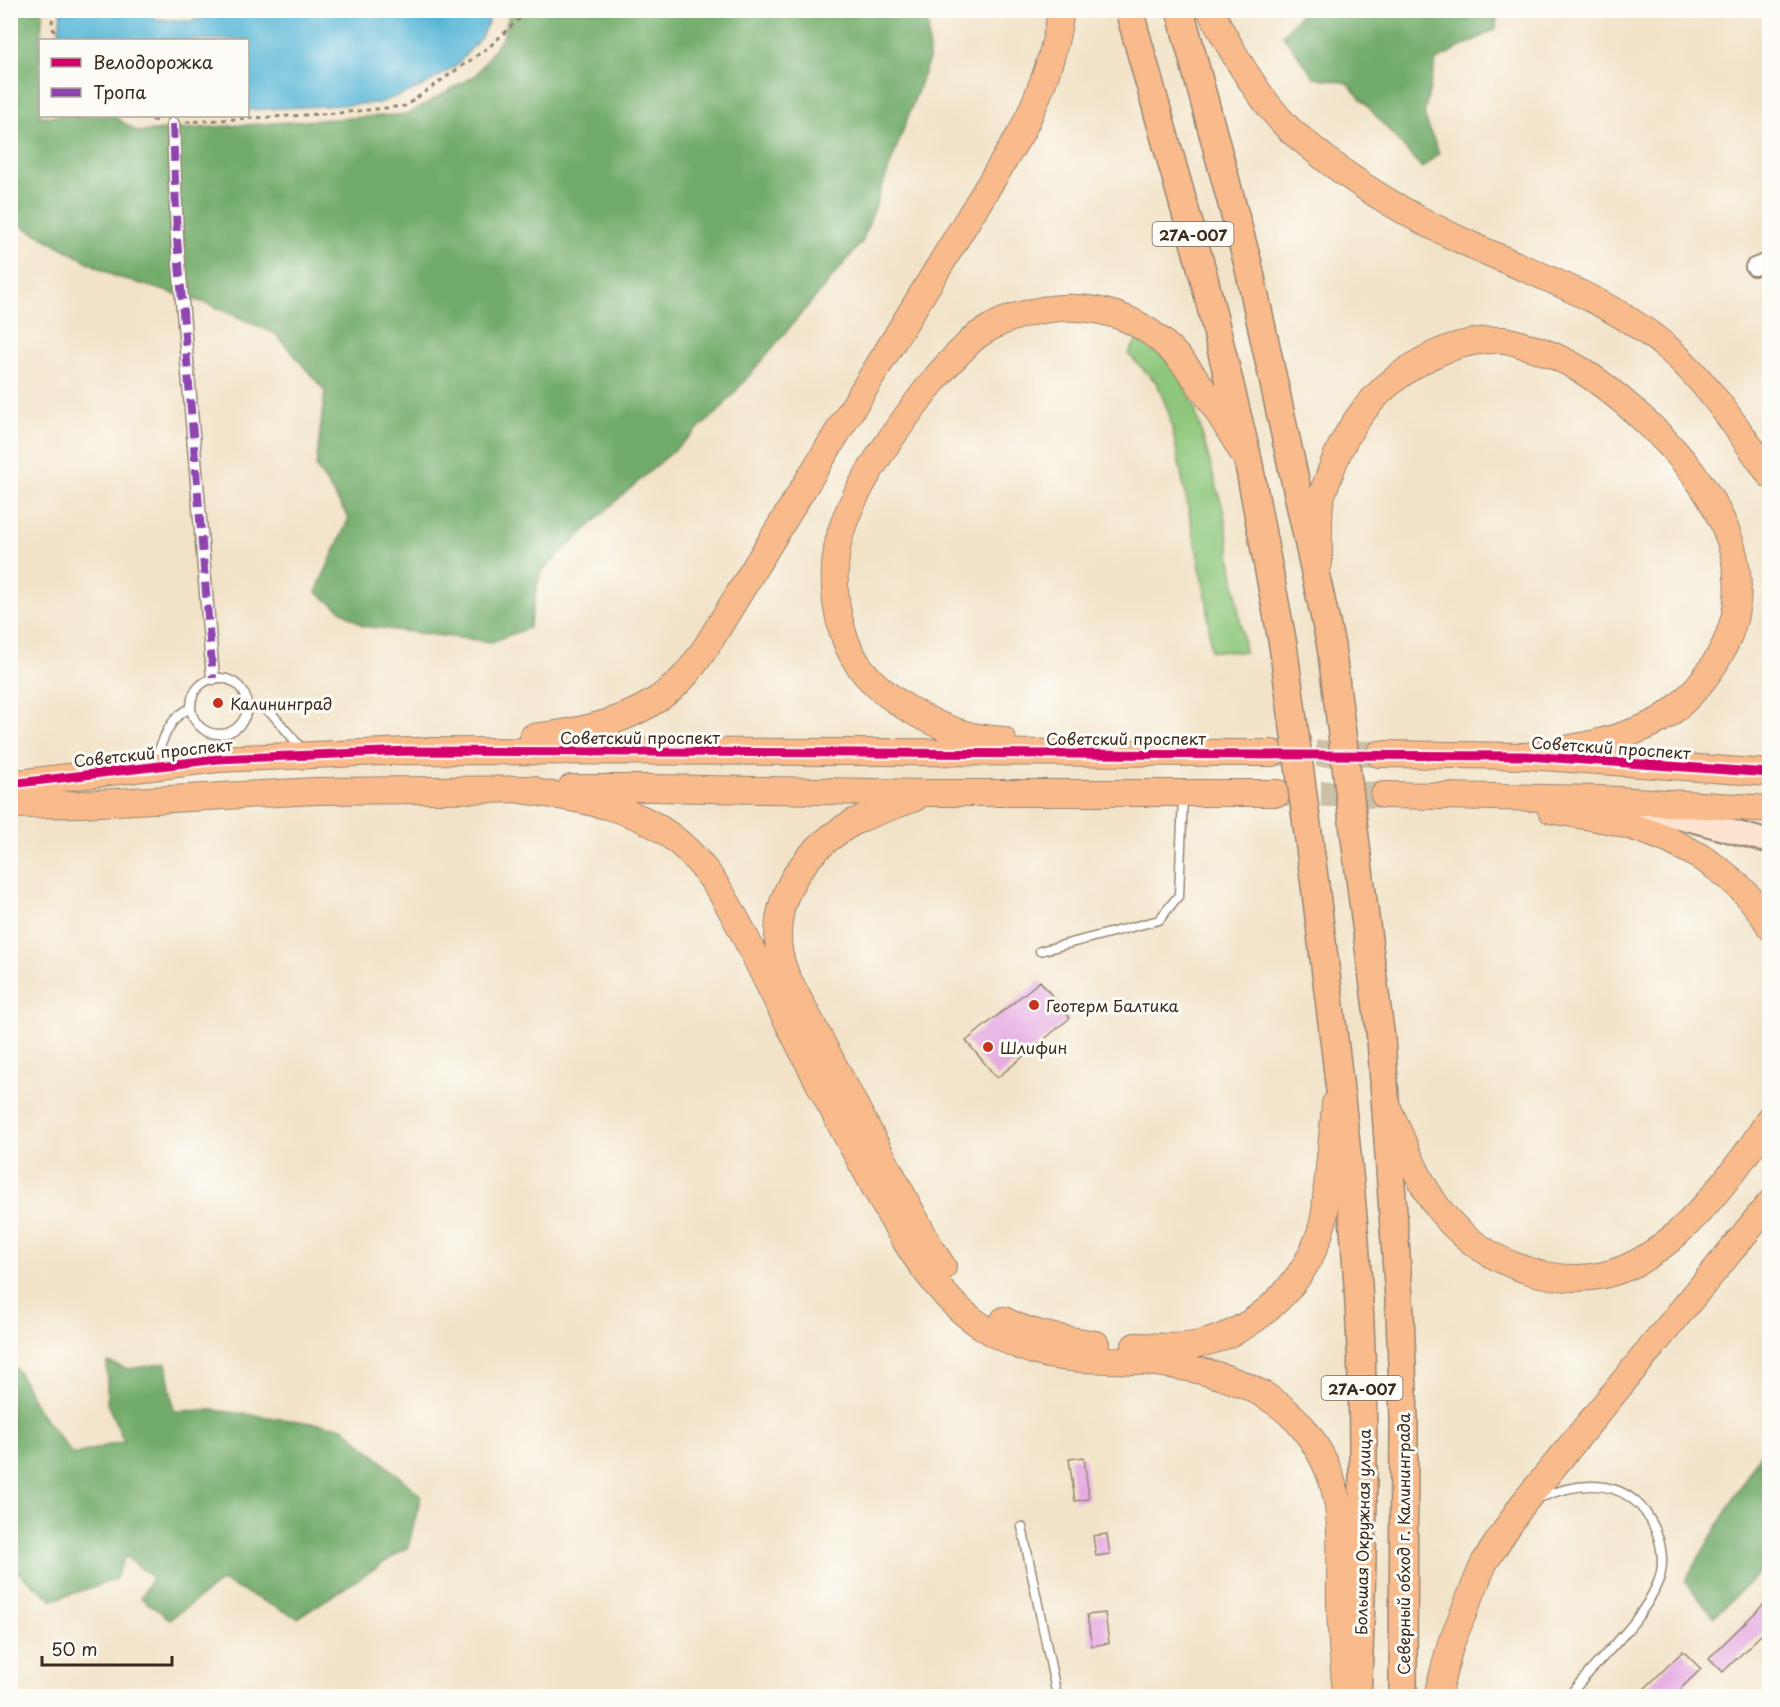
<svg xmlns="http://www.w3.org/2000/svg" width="1780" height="1707" font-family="'Playpen Sans',sans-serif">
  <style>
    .green { fill: #8ec77b; stroke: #64784c; stroke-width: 1.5 }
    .forest { fill: #72ac6b; stroke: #566b44; stroke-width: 1.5 }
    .water { fill: #59b7d7; stroke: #4a707a; stroke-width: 1.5 }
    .building { fill: #e6ace2 }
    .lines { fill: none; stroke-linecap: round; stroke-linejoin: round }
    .primary-tunnel { stroke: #cdbea6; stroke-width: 26; stroke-dasharray: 26 13; stroke-linecap: butt }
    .service-casing { stroke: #968673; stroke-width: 11 }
    .pedestrian-casing { stroke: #968673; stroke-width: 15 }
    .minor-casing { stroke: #968673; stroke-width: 20 }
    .secondary-casing { stroke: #968673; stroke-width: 26 }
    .primary-casing { stroke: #968673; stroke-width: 28 }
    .trunk-casing { stroke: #968673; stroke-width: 30 }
    .path { stroke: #968673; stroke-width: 3; stroke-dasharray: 4.5 4.5; stroke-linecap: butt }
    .service { stroke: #fff; stroke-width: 8 }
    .pedestrian { stroke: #fff; stroke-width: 12 }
    .minor { stroke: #fff; stroke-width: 16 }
    .secondary { stroke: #fde4d1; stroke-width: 22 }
    .primary { stroke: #fabb8c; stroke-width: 26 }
    .trunk { stroke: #fabb8c; stroke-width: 27 }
    .trunk-bridge-casing { stroke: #968673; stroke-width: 30; stroke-linecap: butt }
    .trunk-bridge { stroke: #fabb8c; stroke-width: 27 }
    .quiet { stroke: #8e44ad; stroke-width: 8; stroke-dasharray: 15 8; stroke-linecap: butt }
    .cycleway-casing { stroke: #fdfcf7; stroke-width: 13 }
    .cycleway { stroke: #d6006c; stroke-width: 9 }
    .poi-dot { fill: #c8321e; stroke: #fdfcf7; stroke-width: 2 }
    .labels { text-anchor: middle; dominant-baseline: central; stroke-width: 6; stroke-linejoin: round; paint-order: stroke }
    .shield { fill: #fdfcf7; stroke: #75695f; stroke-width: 1.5 }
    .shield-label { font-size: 15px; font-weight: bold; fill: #3b2a1e }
    .poi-label { font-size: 16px; fill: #3b2a1e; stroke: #fdfcf7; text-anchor: start }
    .street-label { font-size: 16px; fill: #3b2a1e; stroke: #fdfcf7 }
  </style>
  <rect width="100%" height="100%" fill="#fdfcf7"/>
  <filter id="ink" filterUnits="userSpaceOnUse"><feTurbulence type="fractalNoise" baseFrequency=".0167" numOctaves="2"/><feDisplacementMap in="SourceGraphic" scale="12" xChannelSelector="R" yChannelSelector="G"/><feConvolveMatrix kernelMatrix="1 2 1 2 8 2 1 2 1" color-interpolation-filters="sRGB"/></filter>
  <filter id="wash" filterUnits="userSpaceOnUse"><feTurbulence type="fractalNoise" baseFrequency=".008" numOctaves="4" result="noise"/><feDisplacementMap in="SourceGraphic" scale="24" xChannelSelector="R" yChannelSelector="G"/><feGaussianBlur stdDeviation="1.35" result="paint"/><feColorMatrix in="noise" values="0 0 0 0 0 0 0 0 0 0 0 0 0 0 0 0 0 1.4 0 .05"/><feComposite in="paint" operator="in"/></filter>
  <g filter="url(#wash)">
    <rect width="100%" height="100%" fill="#f2e3c8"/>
    <path class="green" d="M 1140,335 L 1172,364 L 1193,402 L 1224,513 L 1245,652 L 1211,651 L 1207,601 L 1169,413 L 1157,383 L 1128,354 Z"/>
    <path class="forest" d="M 1304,10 L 1497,11 L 1496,29 L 1436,60 L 1424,115 L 1439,153 L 1422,168 L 1347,83 L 1314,77 L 1283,35 Z
      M 10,11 L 43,11 L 40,39 L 40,116 L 113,116 L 138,132 L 408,114 L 476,75 L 503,37 L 510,11 L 928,11 L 929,59 L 862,242 L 718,412 L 617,500 L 540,573 L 529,628 L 491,642 L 363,626 L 316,592 L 349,518 L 316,467 L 325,391 L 276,334 L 206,303 L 114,276 L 11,220 Z
      M 107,1362 L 128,1369 L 166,1363 L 174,1411 L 214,1410 L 343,1427 L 421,1496 L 408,1547 L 298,1618 L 222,1581 L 170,1619 L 141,1598 L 152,1577 L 125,1556 L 115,1580 L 53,1600 L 11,1567 L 11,1363 L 19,1373 L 39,1411 L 73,1455 L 124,1441 L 107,1403 Z
      M 1769,1439 L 1769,1563 L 1714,1617 L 1685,1581 Z"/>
    <path class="water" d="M 61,11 L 154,11 L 155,19 L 192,21 L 219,10 L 493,11 L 481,37 L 456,66 L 421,87 L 379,103 L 248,110 L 248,40 L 64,40 L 59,30 Z"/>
    <g id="blocks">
      <path class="building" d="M 1040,981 L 1070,1018 L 997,1078 L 966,1041 Z
        M 1084,1457 L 1089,1499 L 1075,1501 L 1069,1459 Z
        M 1107,1534 L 1110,1554 L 1096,1556 L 1093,1536 Z
        M 1770,1598 L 1770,1626 L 1723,1672 L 1709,1658 Z
        M 1105,1613 L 1109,1643 L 1092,1646 L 1087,1615 Z
        M 1683,1651 L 1701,1669 L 1673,1696 L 1637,1696 Z"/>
    </g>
  </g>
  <g filter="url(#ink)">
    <use href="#blocks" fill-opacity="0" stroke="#968673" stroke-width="1.5"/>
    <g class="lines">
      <path class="primary-tunnel" d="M 1277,753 L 1379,754
        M 1282,793 L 1384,795"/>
      <defs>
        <path id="service" d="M191 706a28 28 0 1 1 56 0a28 28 0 1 1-56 0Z
          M 247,706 L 263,708 L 273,715 L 303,750
          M 154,763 C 163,741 168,717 191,708
          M 1040,951 L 1159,920 L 1179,895 L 1183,797
          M 1539,1498 C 1585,1479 1632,1478 1655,1529 C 1662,1544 1665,1566 1658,1582 C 1639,1628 1598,1658 1569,1696
          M 1022,1527 L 1057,1696"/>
        <path id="pedestrian" d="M 173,124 L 177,239 L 213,678"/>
        <path id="minor" d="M 1754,267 L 1770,261"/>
        <path id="secondary" d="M 1646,809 L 1691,820 L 1770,842"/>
        <path id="primary" d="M 1210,10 C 1232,51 1255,94 1288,128 C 1295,135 1304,141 1312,148 C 1360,188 1414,219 1471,245 C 1539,276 1614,301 1671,351 C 1710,385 1740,433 1770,475
          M 1319,563 C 1319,544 1318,523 1320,504 C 1321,494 1326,485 1329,476 C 1342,437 1362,405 1395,379 C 1427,354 1463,338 1504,340 C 1511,341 1517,343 1523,345 C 1568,357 1599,380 1633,410 C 1705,473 1775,567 1715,663 C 1701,685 1679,710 1656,722 C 1616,742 1570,748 1527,756
          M 533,737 C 590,731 651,717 689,671 C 696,662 702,653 708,644 L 1022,131 C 1041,91 1055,55 1061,10
          M 1003,740 C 993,739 982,738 972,736 C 931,726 875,695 854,658 C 844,641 839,621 836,602 C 833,574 835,544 846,517 C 860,483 882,450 904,420 C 922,395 939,372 961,351 C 966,346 972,339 978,335 C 1017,309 1071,300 1116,315 C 1179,335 1212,404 1245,456
          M 1379,754 L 1527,756 L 1770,773
          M 10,784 L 218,759 L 408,751 L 1272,753
          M 571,788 L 655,788 L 926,793 L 1278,793
          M 515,789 C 568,798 629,803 672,837 C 718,872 741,929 766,979 C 799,1045 832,1111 868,1175 C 892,1220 919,1270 956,1306 C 978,1327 1011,1345 1040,1353 C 1071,1361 1105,1359 1136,1361 C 1195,1366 1265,1380 1304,1429 C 1349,1487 1339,1533 1340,1600 C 1340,1632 1344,1665 1346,1696
          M 1384,795 L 1600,799 L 1770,809
          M 915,798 C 895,806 873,812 854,822 C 807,848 772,893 779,950 C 780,959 784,969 787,977 L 930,1247 L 943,1267
          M 10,805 L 80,804 L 315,791 L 532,789
          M 1551,810 C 1574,815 1600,817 1623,824 C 1680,840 1741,873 1770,927
          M 1387,1106 C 1403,1140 1416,1178 1438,1208 C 1460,1237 1491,1258 1526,1270 C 1605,1295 1657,1260 1708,1202 C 1731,1175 1752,1148 1770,1118
          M 1004,1320 C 1031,1335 1065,1339 1096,1344
          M 1135,1346 C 1156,1346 1178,1349 1199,1344 C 1258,1331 1309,1280 1323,1222 C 1326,1210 1326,1197 1327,1186 C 1330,1158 1333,1131 1335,1104
          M 1437,1696 L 1451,1643 L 1484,1563 L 1522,1505 L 1770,1203"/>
        <path id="trunk" d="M 1129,10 L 1203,274 L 1248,460 L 1283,645
          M 1180,10 L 1248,264 L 1331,646
          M 1316,893 C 1329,1001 1344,1109 1353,1217 C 1367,1376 1365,1537 1357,1696
          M 1362,894 L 1381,1039 L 1400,1314 L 1404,1418 L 1403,1696"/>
      </defs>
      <use href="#service" class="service-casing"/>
      <use href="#pedestrian" class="pedestrian-casing"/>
      <use href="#minor" class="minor-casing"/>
      <use href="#secondary" class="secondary-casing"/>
      <use href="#primary" class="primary-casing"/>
      <use href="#trunk" class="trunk-casing"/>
      <path class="path" d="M 53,10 L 52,24 L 56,40
        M 134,116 L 158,121
        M 186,122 L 339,113 L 405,106 L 489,47 L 529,10"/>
      <use href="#service" class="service"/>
      <use href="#pedestrian" class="pedestrian"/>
      <use href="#minor" class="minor"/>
      <use href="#secondary" class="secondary"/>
      <use href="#primary" class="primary"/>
      <use href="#trunk" class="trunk"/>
      <defs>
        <path id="trunk-bridge" d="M 1283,645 L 1316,893
          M 1331,646 L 1362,894"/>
      </defs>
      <use href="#trunk-bridge" class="trunk-bridge-casing"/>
      <use href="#trunk-bridge" class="trunk-bridge"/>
      <path class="quiet" d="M 173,124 L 177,239 L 213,678"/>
      <defs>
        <path id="cycleway" d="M 10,784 L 218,759 L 408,751 L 1527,756 L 1770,773"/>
      </defs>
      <use href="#cycleway" class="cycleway-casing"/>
      <use href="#cycleway" class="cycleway"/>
    </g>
  </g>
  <g class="poi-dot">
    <circle cx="218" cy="703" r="6"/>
    <circle cx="1034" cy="1005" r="6"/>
    <circle cx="988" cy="1047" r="6"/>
  </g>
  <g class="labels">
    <g class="shield">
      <rect x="1152.5" y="222" width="81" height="24" rx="4.5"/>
      <rect x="1321.5" y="1376" width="81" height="24" rx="4.5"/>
    </g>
    <g class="shield-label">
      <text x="1193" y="234">27А-007</text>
      <text x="1362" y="1388">27А-007</text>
    </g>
    <g class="poi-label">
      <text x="230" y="703">Калининград</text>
      <text x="1046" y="1005">Геотерм Балтика</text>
      <text x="1000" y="1047">Шлифин</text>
    </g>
    <g class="street-label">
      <text x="640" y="737">Советский проспект</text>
      <text x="1126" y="738">Советский проспект</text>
      <text transform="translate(1611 747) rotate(4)">Советский проспект</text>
      <text transform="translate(153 752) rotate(-6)">Советский проспект</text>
      <text transform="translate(1362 1532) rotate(-89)">Большая Окружная улица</text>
      <text transform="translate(1403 1544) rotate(-90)">Северный обход г. Калининграда</text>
    </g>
  </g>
  <rect width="1780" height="1707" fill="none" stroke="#fdfcf7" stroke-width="36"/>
  <rect x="39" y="39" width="210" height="78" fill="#fdfcf7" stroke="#afa8a0" stroke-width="1.5"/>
  <rect x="51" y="58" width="30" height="9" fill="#d6006c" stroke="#afa8a0" stroke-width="1.5"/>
  <text x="93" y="69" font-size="18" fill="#3b2a1e">Велодорожка</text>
  <rect x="51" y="88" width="30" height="9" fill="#8e44ad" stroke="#afa8a0" stroke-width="1.5"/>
  <text x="93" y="99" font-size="18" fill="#3b2a1e">Тропа</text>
  <path d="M42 1656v9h130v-9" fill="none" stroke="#3b2a1e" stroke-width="3"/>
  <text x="51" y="1656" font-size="18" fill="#3b2a1e" stroke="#fdfcf7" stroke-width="4.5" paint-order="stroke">50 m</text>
</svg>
